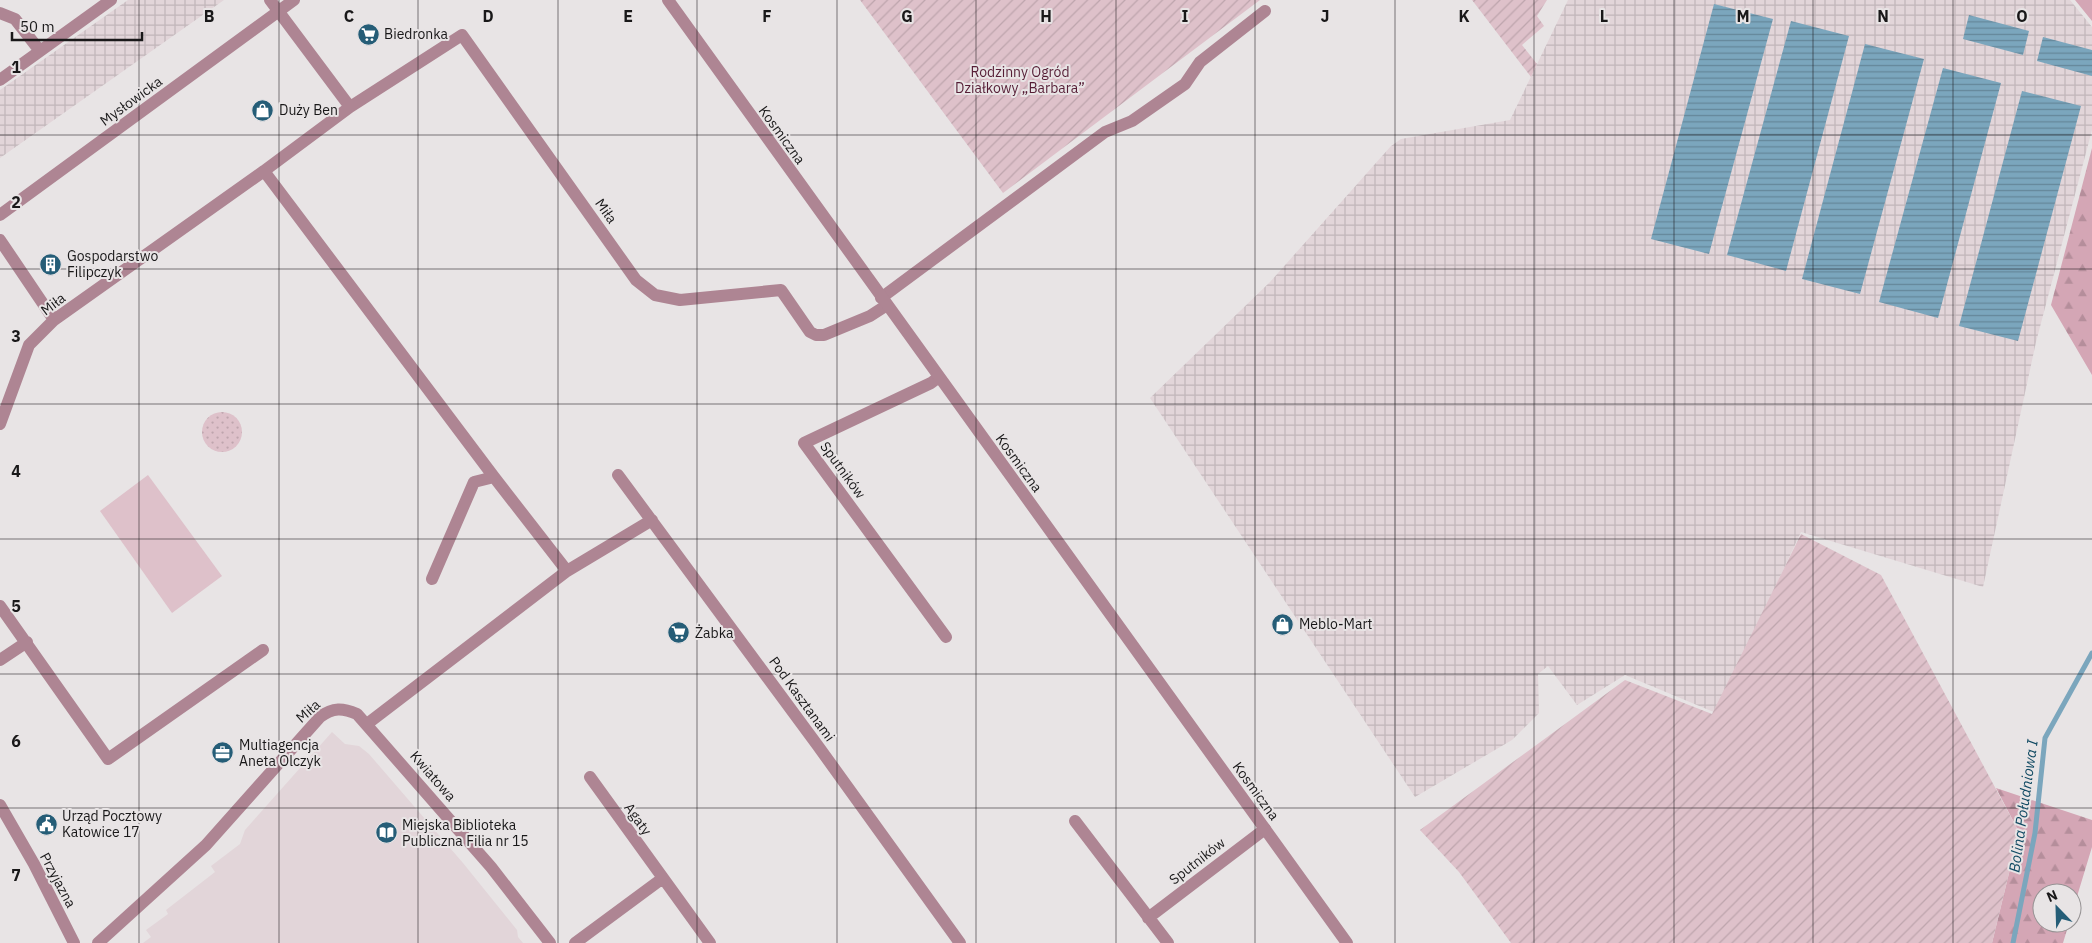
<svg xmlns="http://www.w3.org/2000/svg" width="2092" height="943" font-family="'IBM Plex Sans',sans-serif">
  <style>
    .built { fill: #e2d5d9 }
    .industrial { fill: url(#industrial-grid) }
    .grass { fill: url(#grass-dots) }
    .forest { fill: url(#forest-firs) }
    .garden { fill: url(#garden-furrows) }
    .pitch { fill: #dec1ca }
    .water { fill: url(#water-rules) }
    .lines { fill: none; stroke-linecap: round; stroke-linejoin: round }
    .stream { stroke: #7ba6bd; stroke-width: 5 }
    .minor { stroke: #ae8593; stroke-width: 12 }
    .tertiary { stroke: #ae8593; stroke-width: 12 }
    .grid { fill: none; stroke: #191819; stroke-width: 1; stroke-opacity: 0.55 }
    .labels { text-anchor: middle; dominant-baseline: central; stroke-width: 4; stroke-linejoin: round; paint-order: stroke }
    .poi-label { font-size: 14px; fill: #191819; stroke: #e8e4e5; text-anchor: start }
    .park-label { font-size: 14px; fill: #561e36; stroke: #e8e4e5 }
    .street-label { font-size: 14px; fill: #191819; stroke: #e8e4e5 }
    .water-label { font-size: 15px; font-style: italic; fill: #114a63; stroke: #e8e4e5 }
    .grid-label { font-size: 16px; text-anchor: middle; font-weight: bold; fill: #191819; stroke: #e8e4e5; stroke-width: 4; stroke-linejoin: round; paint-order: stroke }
  </style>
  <defs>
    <pattern id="industrial-grid" width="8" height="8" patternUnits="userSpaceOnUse" patternTransform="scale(1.25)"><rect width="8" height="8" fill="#e2d5d9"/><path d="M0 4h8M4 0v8" fill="none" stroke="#c1b6ba"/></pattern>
    <pattern id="grass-dots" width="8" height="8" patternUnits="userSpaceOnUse" patternTransform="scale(1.25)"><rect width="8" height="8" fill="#dec1ca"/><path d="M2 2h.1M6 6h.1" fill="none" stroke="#bea5ad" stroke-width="1.8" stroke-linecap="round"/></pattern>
    <pattern id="forest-firs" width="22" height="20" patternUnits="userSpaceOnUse" patternTransform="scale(1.25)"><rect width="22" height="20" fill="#d4a6b5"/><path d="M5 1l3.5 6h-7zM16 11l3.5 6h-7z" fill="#b58e9b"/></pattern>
    <pattern id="garden-furrows" width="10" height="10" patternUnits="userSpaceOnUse" patternTransform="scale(1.25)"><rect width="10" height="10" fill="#dec1ca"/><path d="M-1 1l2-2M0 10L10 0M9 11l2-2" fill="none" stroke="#bea5ad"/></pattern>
    <pattern id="water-rules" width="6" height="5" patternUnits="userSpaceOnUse" patternTransform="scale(1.25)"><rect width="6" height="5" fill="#7ba6bd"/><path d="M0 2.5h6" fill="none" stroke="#648699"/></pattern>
  </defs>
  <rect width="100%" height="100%" fill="#e8e4e5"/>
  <path class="built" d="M 332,732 L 345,744 L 359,746 L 369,754 L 463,863 L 517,930 L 518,937 L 523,943 L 143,943 L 151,937 L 146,930 L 168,914 L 166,910 L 215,872 L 211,866 L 240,844 L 245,830 Z"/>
  <path class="industrial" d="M 128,0 L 224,0 L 0,158 L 0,90 Z
    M 1568,0 L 2070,0 L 2092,27 L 2092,130 L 2036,342 L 1983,587 L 1801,532 L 1716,713 L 1625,675 L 1577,705 L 1548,666 L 1538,674 L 1539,713 L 1512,740 L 1415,797 L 1150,398 L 1270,282 L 1391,146 L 1401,139 L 1510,120 Z"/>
  <path class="grass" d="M202 432a20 20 0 1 1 40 0a20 20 0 1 1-40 0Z"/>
  <path class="forest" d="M 2075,0 L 2092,0 L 2092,21 Z
    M 2092,148 L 2092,375 L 2051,305 Z
    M 1996,788 L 2092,820 L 2092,847 L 2072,913 L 2072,893 L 2042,893 L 2042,923 L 2069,923 L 2063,943 L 1992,943 L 2019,832 Z"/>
  <path class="garden" d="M 860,0 L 1260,0 L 1003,193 Z
    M 1472,0 L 1547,0 L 1537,16 L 1544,26 L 1522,45 L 1537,64 L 1531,77 Z
    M 1801,534 L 1881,575 L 2019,832 L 1992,943 L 1511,943 L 1459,872 L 1420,830 L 1625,680 L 1712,714 Z"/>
  <path class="pitch" d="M 148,475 L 222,576 L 172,613 L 100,511 Z"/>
  <path class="water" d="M 1714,4 L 1773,19 L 1709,254 L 1651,239 Z
    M 1969,15 L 2029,31 L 2023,55 L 1963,39 Z
    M 1791,21 L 1849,36 L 1786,271 L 1727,255 Z
    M 2043,37 L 2092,50 L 2092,76 L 2037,61 Z
    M 1865,44 L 1924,59 L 1860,294 L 1802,279 Z
    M 1943,68 L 2001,83 L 1938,318 L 1879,302 Z
    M 2022,91 L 2081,106 L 2018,341 L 1959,326 Z"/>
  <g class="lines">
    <path class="stream" d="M 2013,943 L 2035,833 L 2045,738 L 2092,653"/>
    <path class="minor" d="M 270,0 L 350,107
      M 0,13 L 15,19 L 40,51
      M 0,80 L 111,0
      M 0,240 L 54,320
      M 881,298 L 1105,132 L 1132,121 L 1185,84 L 1200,62 L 1265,11
      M 939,377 L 931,383 L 804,443 L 946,637
      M 0,424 L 29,345 L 54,320 L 264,171
      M 618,475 L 818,746 L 960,943
      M 567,571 L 494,477 L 264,171 L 350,107 L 462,35 L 636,280 L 655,295 L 680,300 L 781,290 L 810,332 L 816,335 L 824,335 L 870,316 L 887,305
      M 432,579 L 474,482 L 494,477
      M 0,606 L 108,759 L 263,650
      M 0,660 L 27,642
      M 367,724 L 567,571 L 652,520
      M 590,777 L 710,943
      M 1075,821 L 1168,943
      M 1148,918 L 1265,829
      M 98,943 L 206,845 L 320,717 C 333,707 343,708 357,714 L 491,867 L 550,943
      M 575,943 L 663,878"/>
    <path class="tertiary" d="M 668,0 L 1347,943
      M 0,215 L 294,0
      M 0,805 L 34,864 L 74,943"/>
  </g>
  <path class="grid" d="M 139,0 L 139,943M 279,0 L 279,943M 418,0 L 418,943M 558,0 L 558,943M 697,0 L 697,943M 837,0 L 837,943M 976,0 L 976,943M 1116,0 L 1116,943M 1255,0 L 1255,943M 1395,0 L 1395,943M 1534,0 L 1534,943M 1674,0 L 1674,943M 1813,0 L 1813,943M 1953,0 L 1953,943M 0,135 L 2092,135M 0,269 L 2092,269M 0,404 L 2092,404M 0,539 L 2092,539M 0,674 L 2092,674M 0,808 L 2092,808"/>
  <defs>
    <symbol id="supermarket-disc" viewBox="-11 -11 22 22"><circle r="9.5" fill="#255d77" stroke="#e8e4e5"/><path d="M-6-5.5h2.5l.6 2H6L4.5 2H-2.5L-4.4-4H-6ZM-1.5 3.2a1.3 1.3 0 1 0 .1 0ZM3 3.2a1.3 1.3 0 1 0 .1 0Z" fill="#fff"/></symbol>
    <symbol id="shop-disc" viewBox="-11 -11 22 22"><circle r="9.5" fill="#255d77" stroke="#e8e4e5"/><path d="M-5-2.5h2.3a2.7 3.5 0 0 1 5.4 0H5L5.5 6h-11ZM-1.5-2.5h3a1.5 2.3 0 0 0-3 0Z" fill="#fff"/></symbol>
    <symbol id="building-disc" viewBox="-11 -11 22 22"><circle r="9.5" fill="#255d77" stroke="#e8e4e5"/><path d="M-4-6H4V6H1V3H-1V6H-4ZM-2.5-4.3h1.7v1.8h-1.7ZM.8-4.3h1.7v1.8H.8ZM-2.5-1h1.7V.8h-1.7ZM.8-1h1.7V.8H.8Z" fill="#fff"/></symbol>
    <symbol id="office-disc" viewBox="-11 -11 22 22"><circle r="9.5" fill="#255d77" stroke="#e8e4e5"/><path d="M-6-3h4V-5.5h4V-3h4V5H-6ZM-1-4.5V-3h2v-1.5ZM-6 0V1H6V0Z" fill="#fff"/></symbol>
    <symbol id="civic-disc" viewBox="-11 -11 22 22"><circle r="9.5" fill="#255d77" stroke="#e8e4e5"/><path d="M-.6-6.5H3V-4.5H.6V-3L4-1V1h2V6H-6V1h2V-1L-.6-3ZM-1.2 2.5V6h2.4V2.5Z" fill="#fff"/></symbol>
    <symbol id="library-disc" viewBox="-11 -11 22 22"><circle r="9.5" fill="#255d77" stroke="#e8e4e5"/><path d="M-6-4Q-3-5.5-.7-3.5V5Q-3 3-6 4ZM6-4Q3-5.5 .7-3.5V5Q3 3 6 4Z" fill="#fff"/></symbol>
  </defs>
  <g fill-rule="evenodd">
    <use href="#supermarket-disc" x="356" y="22" width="25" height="25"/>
    <use href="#shop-disc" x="250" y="98" width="25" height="25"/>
    <use href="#building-disc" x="38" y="252" width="25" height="25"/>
    <use href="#shop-disc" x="1270" y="612" width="25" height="25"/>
    <use href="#supermarket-disc" x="666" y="620" width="25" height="25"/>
    <use href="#office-disc" x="210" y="740" width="25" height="25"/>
    <use href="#civic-disc" x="34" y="812" width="25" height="25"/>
    <use href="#library-disc" x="374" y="820" width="25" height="25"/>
  </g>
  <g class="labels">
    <g class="poi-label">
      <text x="384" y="34">Biedronka</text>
      <text x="279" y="110">Duży Ben</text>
      <text x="67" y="256">Gospodarstwo<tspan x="67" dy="16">Filipczyk</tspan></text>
      <text x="1299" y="624">Meblo-Mart</text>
      <text x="695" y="633">Żabka</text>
      <text x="239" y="745">Multiagencja<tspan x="239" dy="16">Aneta Olczyk</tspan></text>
      <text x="62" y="816">Urząd Pocztowy<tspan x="62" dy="16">Katowice 17</tspan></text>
      <text x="402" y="825">Miejska Biblioteka<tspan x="402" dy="16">Publiczna Filia nr 15</tspan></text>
    </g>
    <g class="park-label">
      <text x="1020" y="72">Rodzinny Ogród<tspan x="1020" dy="16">Działkowy „Barbara”</tspan></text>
    </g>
    <g class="street-label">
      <text transform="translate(131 101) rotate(-36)">Mysłowicka</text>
      <text transform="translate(782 135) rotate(54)">Kosmiczna</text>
      <text transform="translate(606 211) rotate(55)">Miła</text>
      <text transform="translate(53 304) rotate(-37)">Miła</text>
      <text transform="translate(1019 463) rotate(54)">Kosmiczna</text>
      <text transform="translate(843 470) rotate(54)">Sputników</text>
      <text transform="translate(802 699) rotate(54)">Pod Kasztanami</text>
      <text transform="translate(308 711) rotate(-41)">Miła</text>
      <text transform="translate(433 776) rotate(49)">Kwiatowa</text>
      <text transform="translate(1256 791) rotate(54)">Kosmiczna</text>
      <text transform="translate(638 819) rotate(54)">Agaty</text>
      <text transform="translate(1197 861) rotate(-38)">Sputników</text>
      <text transform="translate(58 880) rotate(62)">Przyjazna</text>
    </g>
    <g class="water-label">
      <text transform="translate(2023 806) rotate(-82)">Bolina Południowa I</text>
    </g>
  </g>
  <g class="grid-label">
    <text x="209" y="22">B</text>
    <text x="349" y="22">C</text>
    <text x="488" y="22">D</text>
    <text x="628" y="22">E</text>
    <text x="767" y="22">F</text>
    <text x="907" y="22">G</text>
    <text x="1046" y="22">H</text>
    <text x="1185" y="22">I</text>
    <text x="1325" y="22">J</text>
    <text x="1464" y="22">K</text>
    <text x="1604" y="22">L</text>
    <text x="1743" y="22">M</text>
    <text x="1883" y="22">N</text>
    <text x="2022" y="22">O</text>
    <text x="16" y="73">1</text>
    <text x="16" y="208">2</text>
    <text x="16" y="342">3</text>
    <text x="16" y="477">4</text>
    <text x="16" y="612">5</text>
    <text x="16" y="747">6</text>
    <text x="16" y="881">7</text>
  </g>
  <g transform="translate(2057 908) rotate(337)"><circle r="24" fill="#e8e4e5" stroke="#959293"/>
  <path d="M0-4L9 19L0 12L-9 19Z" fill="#255d77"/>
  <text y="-8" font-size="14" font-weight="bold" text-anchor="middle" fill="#191819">N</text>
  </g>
  <path d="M12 32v8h130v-8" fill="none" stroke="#191819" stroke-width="2.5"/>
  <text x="20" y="32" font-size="15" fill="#191819" stroke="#e8e4e5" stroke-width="4" paint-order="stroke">50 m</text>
</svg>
